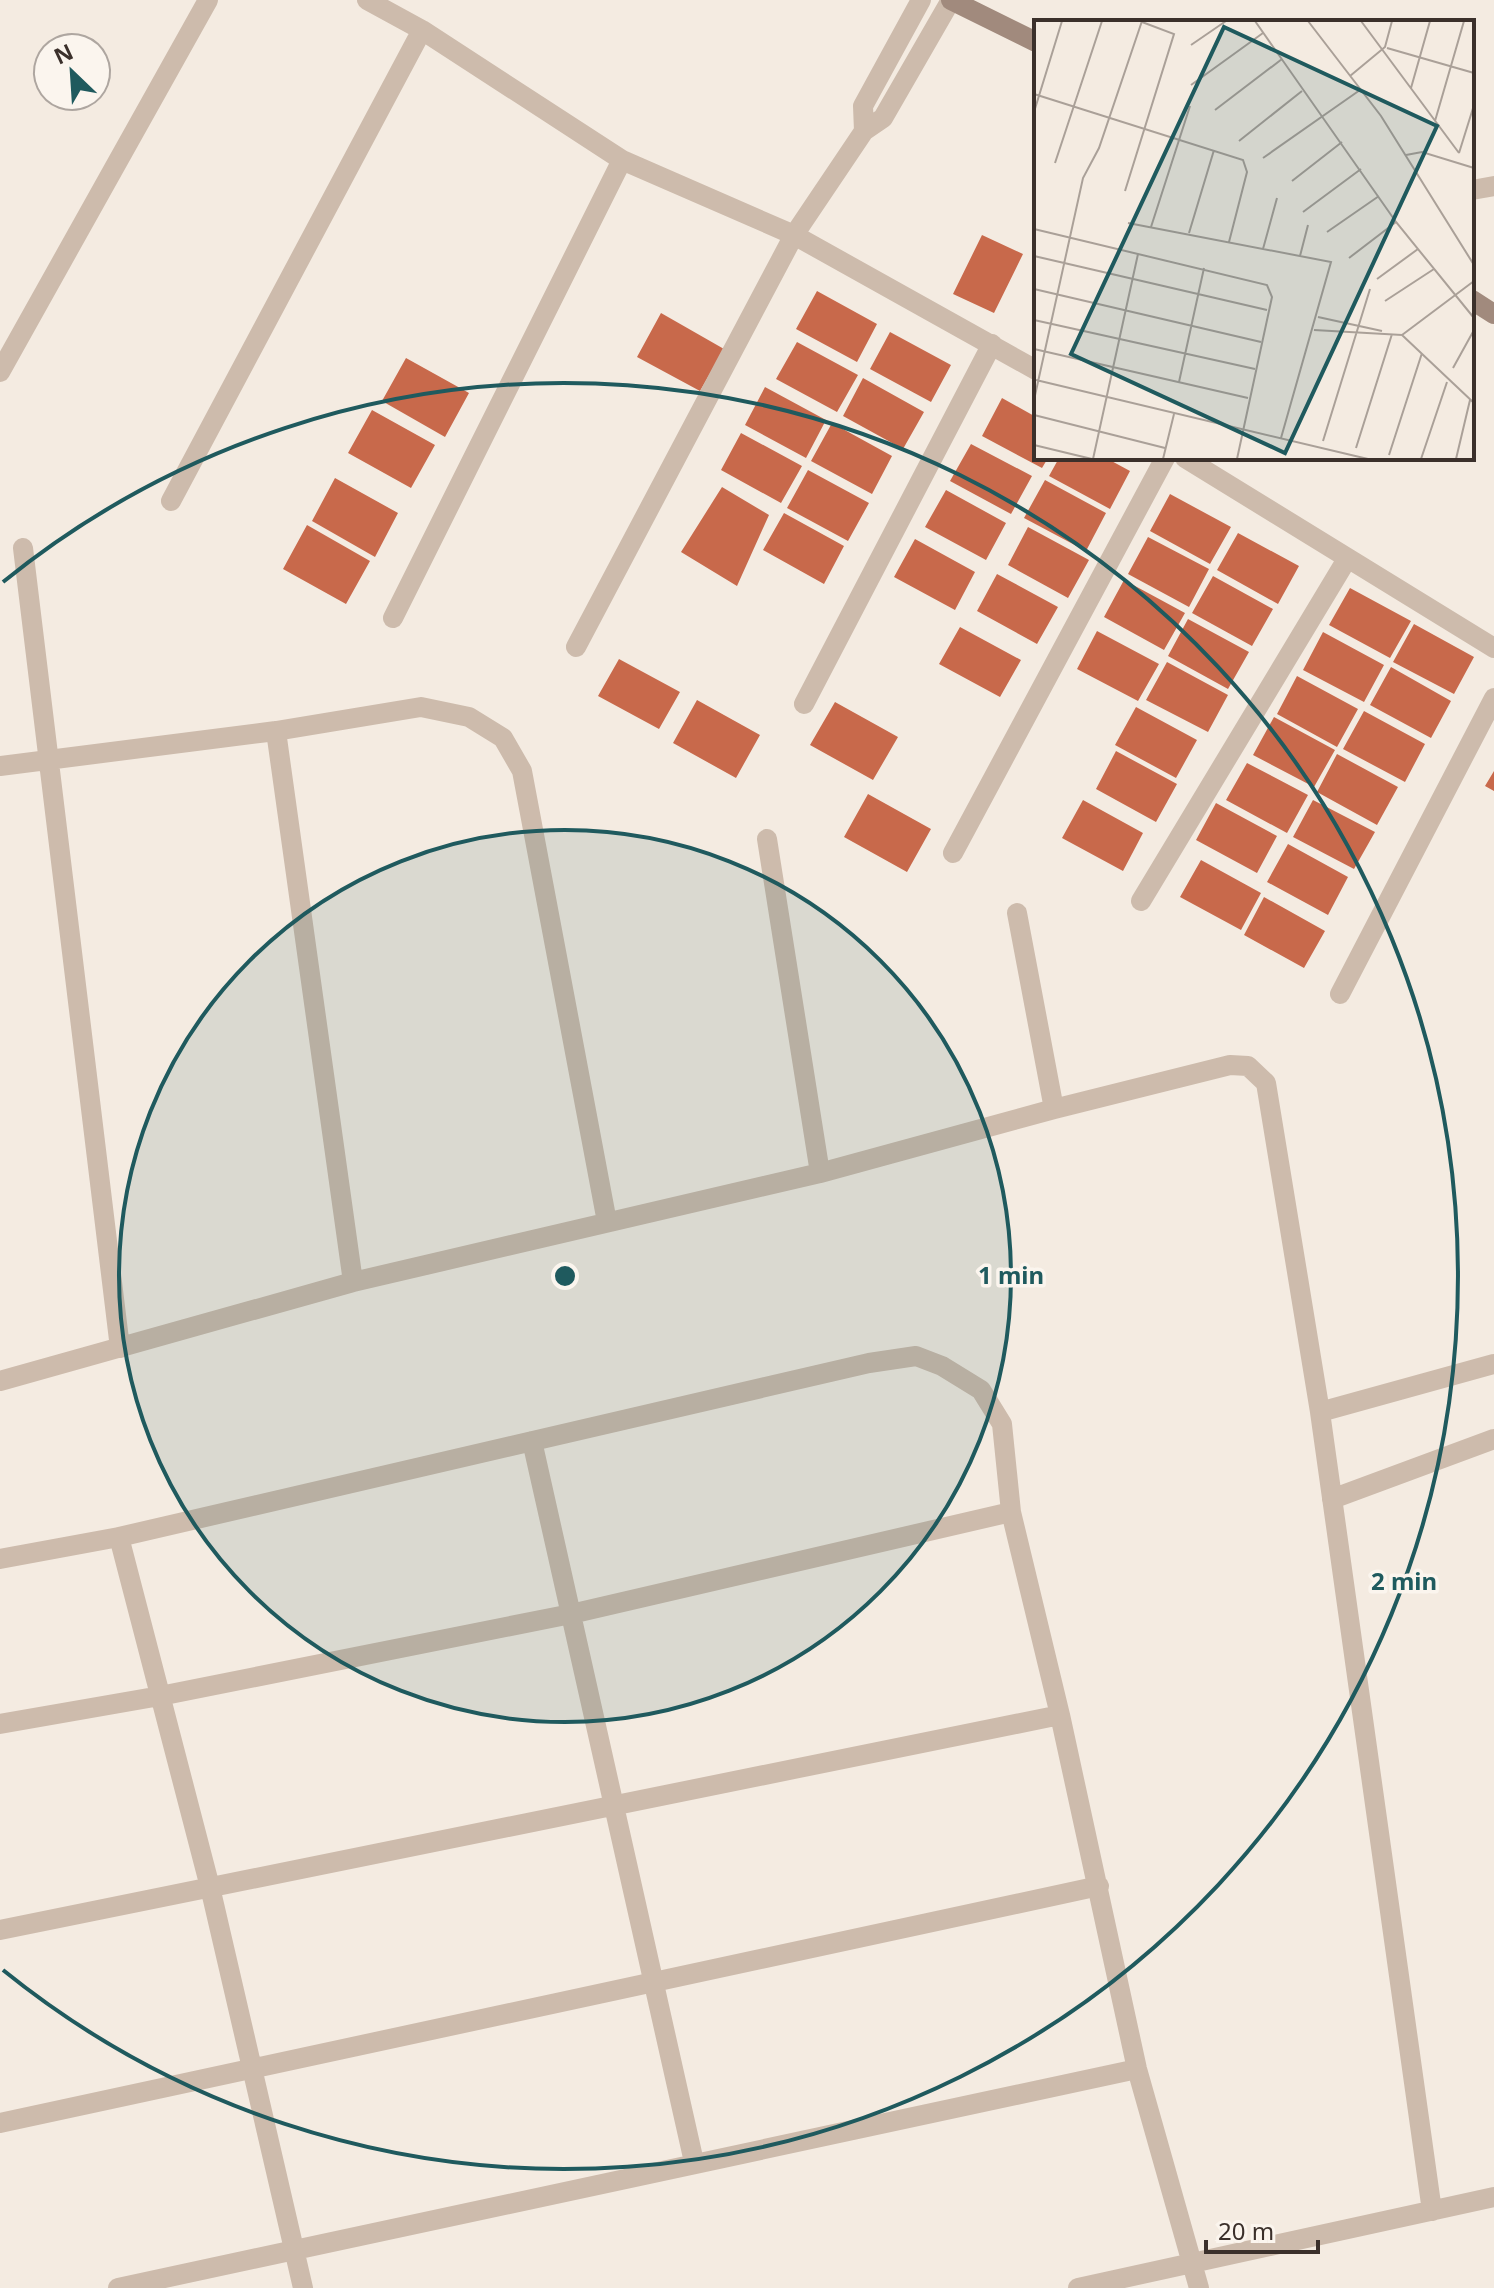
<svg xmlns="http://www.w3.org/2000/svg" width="1494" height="2288" font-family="'Noto Sans',sans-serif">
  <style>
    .building { fill: #c8694b }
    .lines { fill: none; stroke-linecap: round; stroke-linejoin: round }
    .minor { stroke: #cdbbac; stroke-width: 20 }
    .secondary { stroke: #a18a7d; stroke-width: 20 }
    .ring { fill: none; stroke: #1f5a5e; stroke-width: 4 }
    .inset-road { fill: none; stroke: #aaa098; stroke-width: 2 }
    .view { fill: #1f5a5e; fill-opacity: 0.15; stroke: #1f5a5e; stroke-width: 4 }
    .inset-edge { fill: none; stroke: #3b302b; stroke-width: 4 }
    .centre { fill: #1f5a5e; stroke: #fbf5ee; stroke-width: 4 }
    .ring-label { font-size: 24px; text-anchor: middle; font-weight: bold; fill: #1f5a5e; stroke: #fbf5ee; stroke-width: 7; stroke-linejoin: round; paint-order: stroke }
  </style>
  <rect width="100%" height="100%" fill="#f4ebe1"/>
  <path class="building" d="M 982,235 L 1023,254 L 994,313 L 953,294 Z
    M 817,291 L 877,324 L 857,362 L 796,329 Z
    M 661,313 L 724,349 L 700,391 L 637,357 Z
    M 890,332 L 951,365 L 931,402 L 870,369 Z
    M 797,342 L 858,375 L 837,412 L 776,379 Z
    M 406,358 L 469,393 L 445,437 L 382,401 Z
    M 863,378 L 924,412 L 903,449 L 843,416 Z
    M 765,387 L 826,420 L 806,458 L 745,425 Z
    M 1002,398 L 1036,417 L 1036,458 L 1048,458 L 1042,468 L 982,436 Z
    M 372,410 L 435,445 L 411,488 L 348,453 Z
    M 832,423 L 892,456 L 872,494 L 811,461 Z
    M 741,433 L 802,466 L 781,503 L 721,470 Z
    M 971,444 L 1032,476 L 1011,514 L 950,481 Z
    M 1059,458 L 1106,458 L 1130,471 L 1110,509 L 1049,476 Z
    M 808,470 L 869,503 L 848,541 L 787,508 Z
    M 335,478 L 398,513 L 375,557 L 312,521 Z
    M 1045,480 L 1106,513 L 1086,551 L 1024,518 Z
    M 722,487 L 769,515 L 737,586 L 681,552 Z
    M 946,490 L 1006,523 L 986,560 L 925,527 Z
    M 1170,494 L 1231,527 L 1210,564 L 1150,531 Z
    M 784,513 L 844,546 L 824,584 L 763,550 Z
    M 307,525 L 370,561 L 346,604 L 283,569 Z
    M 1028,527 L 1089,560 L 1068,598 L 1008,565 Z
    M 1238,533 L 1299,566 L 1278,604 L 1217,570 Z
    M 1148,537 L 1209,569 L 1189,607 L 1128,574 Z
    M 915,539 L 975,572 L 955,610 L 894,577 Z
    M 997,574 L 1058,607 L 1037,644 L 977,611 Z
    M 1213,576 L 1273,609 L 1252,646 L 1192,613 Z
    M 1124,580 L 1185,613 L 1164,650 L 1104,617 Z
    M 1350,588 L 1411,621 L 1390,658 L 1329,625 Z
    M 1188,619 L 1249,652 L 1228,689 L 1168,656 Z
    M 1414,624 L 1474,657 L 1454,694 L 1393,662 Z
    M 960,627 L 1021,660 L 1000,697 L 939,664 Z
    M 1097,631 L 1159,664 L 1138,701 L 1077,669 Z
    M 1323,632 L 1384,665 L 1364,702 L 1303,670 Z
    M 619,659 L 680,692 L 659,729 L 598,696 Z
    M 1167,662 L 1228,695 L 1208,732 L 1146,700 Z
    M 1391,667 L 1451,701 L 1431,738 L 1370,705 Z
    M 1297,676 L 1358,709 L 1337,747 L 1277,714 Z
    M 697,700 L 760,735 L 736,778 L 673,743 Z
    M 835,702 L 898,737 L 873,780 L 810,745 Z
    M 1136,707 L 1197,740 L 1176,778 L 1115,745 Z
    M 1364,711 L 1425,744 L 1405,782 L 1343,749 Z
    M 1274,717 L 1335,750 L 1314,787 L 1253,755 Z
    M 1116,751 L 1177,784 L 1156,822 L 1096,789 Z
    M 1337,754 L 1398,787 L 1377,825 L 1317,792 Z
    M 1247,763 L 1308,795 L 1287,833 L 1226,800 Z
    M 1494,771 L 1494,791 L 1485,786 Z
    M 868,794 L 931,829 L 907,872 L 844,837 Z
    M 1083,800 L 1143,833 L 1123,871 L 1062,838 Z
    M 1313,800 L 1375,832 L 1354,869 L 1293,837 Z
    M 1216,803 L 1277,836 L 1257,873 L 1196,840 Z
    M 1288,844 L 1348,877 L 1328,915 L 1267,882 Z
    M 1201,860 L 1261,893 L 1241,930 L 1180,897 Z
    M 1264,897 L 1325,931 L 1304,968 L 1244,935 Z"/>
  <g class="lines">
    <path class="minor" d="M 367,0 L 422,30 L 622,160 L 794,235 L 1036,370
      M 864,131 L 863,106 L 921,0
      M 1472,190 L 1494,186
      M 0,372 L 208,0
      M 1185,458 L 1494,648
      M 171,501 L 422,30
      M 23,548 L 120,1348
      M 393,618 L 622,160
      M 576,647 L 794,235 L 864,131 L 883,118 L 951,0
      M 804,704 L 992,344
      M 276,731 L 353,1282
      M 0,766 L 276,731 L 421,707 L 469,717 L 503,738 L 522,771 L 607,1222
      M 767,839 L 820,1173
      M 953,853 L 1165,458
      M 1141,901 L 1347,559
      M 1017,913 L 1054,1109
      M 1340,994 L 1494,698
      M 0,1381 L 353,1282 L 820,1173 L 1054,1109 L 1230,1065 L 1248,1066 L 1266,1083 L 1320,1412 L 1432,2211
      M 1320,1412 L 1494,1364
      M 532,1441 L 694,2162
      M 1332,1499 L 1494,1439
      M 119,1537 L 210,1887 L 303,2288
      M 0,1559 L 119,1537 L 869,1363 L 916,1356 L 942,1366 L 981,1390 L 1002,1424 L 1011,1512 L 1060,1715 L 1137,2069 L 1199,2288
      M 0,1724 L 160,1696 L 571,1614 L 1011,1512
      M 0,1930 L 1060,1715
      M 0,2123 L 1099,1886
      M 118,2288 L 1137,2069
      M 1078,2288 L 1494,2197"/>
    <path class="secondary" d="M 951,0 L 1036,42
      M 1472,300 L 1494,314"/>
  </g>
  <circle cx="565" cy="1276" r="446" fill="#1f5a5e" fill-opacity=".12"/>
  <g class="ring">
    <circle cx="565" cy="1276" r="446"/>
    <path d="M3 582A893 893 0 1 1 3 1970"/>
  </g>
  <g transform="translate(1034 20)">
    <rect width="440" height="440" fill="#f4ebe1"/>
    <path class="inset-road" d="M 221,1 L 362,202 L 440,298M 274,1 L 347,96 L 440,245M 327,1 L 425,133M 157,25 L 192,1M 353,28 L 440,53M 316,56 L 351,27 L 358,1M 157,65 L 229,13M 377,68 L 396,1M 0,74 L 209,140 L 213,152 L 195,222M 181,90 L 248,39M 0,92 L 28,1M 401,101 L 430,1M 205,121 L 268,71M 425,133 L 440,85M 372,135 L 388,132 L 440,148M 229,138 L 326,70M 21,143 L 68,1M 258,161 L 308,122M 91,171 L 140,14 L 108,2M 269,192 L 327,149M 94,203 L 297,242 L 247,418M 117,207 L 156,86M 0,209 L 233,265 L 238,277 L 203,439M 293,212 L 345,176M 155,213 L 180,130M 229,229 L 243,178M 0,236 L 233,290M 266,236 L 274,205M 315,238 L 362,202M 343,259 L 384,229M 0,269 L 227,322M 351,281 L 400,249M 284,297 L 348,311M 0,300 L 221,349M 280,310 L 368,315 L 440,261M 368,315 L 440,383M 0,329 L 214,378M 419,348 L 440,310M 2,360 L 334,439M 145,362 L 170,248M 0,380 L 49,158 L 65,128 L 108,1M 0,395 L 131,428M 289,421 L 336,269M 0,425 L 58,439M 322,428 L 358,314M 355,435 L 388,333M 59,439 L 104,234M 129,439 L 140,394M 387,439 L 413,362M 422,439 L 436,380"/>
    <path class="view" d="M 190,7 L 403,106 L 251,433 L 37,334 Z"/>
    <rect width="440" height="440" class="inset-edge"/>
  </g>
  <circle cx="565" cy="1276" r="12" class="centre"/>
  <g class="ring-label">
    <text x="1011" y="1284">1 min</text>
    <text x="1404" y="1590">2 min</text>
  </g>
  <g transform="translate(72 72) rotate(335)"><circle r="38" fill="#fbf5ee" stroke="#aea6a0" stroke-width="2"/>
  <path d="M0-6L14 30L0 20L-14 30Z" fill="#1f5a5e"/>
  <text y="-12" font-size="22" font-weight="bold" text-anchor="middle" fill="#3b302b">N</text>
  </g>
  <path d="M1206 2240v12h112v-12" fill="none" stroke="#3b302b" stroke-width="4"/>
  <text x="1218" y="2240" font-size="24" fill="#3b302b" stroke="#fbf5ee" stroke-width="6" paint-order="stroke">20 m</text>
</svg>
